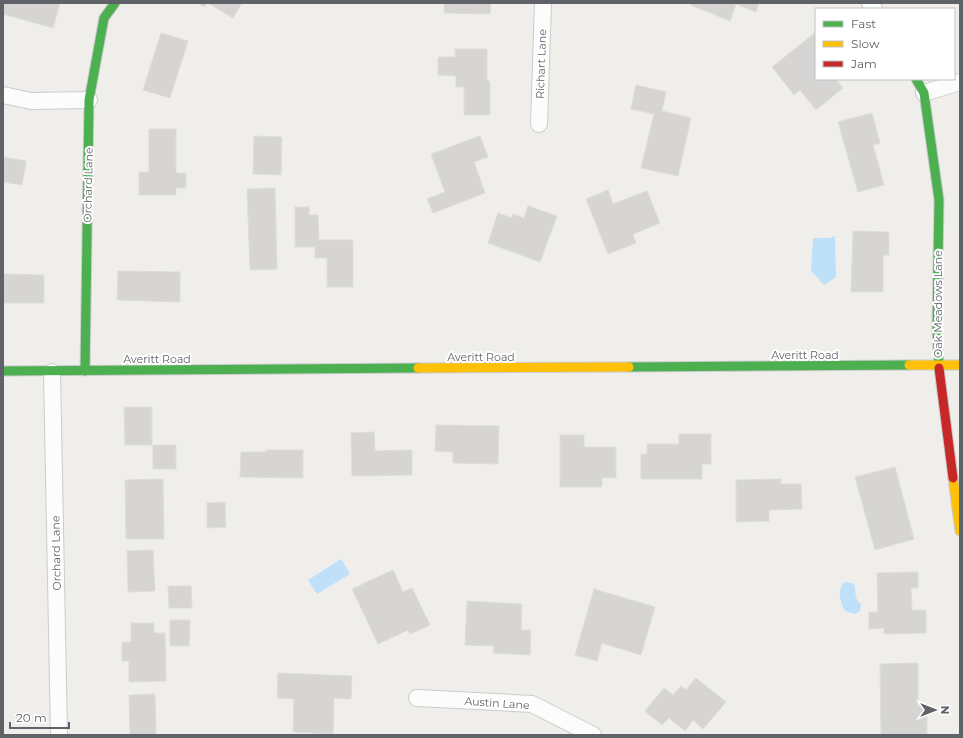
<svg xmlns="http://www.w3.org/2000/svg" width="963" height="738" font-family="Montserrat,sans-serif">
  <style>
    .water { fill: #bfe0f9 }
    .building { fill: #d6d5d3; stroke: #deddd9 }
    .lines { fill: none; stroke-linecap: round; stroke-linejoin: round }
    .street-casing { stroke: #cbcccc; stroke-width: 18 }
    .fast-casing { stroke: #cacacb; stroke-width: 11 }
    .slow-casing { stroke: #cacacb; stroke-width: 11 }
    .jam-casing { stroke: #cacacb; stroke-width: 11 }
    .street { stroke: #fdfcfc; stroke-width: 16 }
    .fast { stroke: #4caf50; stroke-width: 9 }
    .slow { stroke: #ffc107; stroke-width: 9 }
    .jam { stroke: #c62828; stroke-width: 9 }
    .labels { text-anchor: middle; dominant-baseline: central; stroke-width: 4; stroke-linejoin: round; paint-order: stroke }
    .street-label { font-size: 11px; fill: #5f6368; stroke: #fff }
  </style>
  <rect width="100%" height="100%" fill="#efeeea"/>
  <path class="water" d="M 835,236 L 836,277 L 824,285 L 811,271 L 813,238 L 829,238 Z
    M 341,559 L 350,574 L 317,594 L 308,580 Z
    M 847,582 L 854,584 C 857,593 853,598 861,604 L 860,611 L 855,614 L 845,611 C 840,602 837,592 843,583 Z"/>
  <path class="building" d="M 3,3 L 60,3 L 53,28 L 3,14 Z
    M 198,3 L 207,3 L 204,7 Z
    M 208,3 L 242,3 L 233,18 Z
    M 444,3 L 491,3 L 490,14 L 444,13 Z
    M 691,3 L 759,3 L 756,12 L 736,4 L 730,21 L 691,5 Z
    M 816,32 L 816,79 L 836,79 L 843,88 L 816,110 L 800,90 L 794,95 L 772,67 Z
    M 161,33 L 188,41 L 170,98 L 143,90 Z
    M 455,49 L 487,49 L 487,81 L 490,81 L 490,115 L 464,115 L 464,87 L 456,87 L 456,76 L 438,75 L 438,57 L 455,57 Z
    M 636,85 L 666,92 L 662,111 L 691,118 L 678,176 L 641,168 L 654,114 L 631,109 Z
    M 872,113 L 880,143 L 873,145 L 884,185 L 858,192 L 838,122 Z
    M 149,129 L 176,129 L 176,173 L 186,173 L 186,188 L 176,188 L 176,195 L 139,195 L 139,172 L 149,172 Z
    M 254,136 L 282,137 L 281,175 L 253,174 Z
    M 480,136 L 488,157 L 474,162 L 485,193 L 433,213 L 427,199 L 445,192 L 431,154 Z
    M 3,157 L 26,161 L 22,185 L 3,182 Z
    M 275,188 L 277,269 L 250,270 L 247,189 Z
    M 608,190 L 613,204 L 647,191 L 660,223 L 633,234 L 636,243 L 608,254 L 586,199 Z
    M 528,206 L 557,216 L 540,262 L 488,243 L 498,213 L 512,218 L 513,214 L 524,218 Z
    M 295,207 L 309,207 L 309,215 L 318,215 L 319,240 L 353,240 L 353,287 L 327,287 L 327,258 L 315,258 L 315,247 L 295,247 Z
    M 853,231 L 889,232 L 889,255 L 883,255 L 883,292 L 851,292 Z
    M 118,271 L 180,272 L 180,302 L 117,300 Z
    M 3,274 L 44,275 L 44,303 L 3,303 Z
    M 124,407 L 152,407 L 152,445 L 125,445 Z
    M 436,425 L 499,426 L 498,464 L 453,463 L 453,452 L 435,451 Z
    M 374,432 L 375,451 L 412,450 L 412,475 L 352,476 L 351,433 Z
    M 679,434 L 711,434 L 711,464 L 702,464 L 702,479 L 641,479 L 641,454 L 647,454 L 647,444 L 679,444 Z
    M 560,435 L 584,435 L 584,447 L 616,447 L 616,478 L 602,478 L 602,487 L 560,487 Z
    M 153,445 L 176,445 L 176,469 L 153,469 Z
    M 266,450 L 303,450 L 303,478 L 240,477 L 241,452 L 266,452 Z
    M 895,467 L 914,539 L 875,550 L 855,477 Z
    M 163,479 L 164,539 L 126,539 L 125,480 Z
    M 781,479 L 781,484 L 801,484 L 802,509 L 769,510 L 769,521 L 736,522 L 736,480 Z
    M 225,502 L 226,527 L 207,528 L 207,503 Z
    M 153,550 L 155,591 L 128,592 L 127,551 Z
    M 393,570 L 403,592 L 412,588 L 430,625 L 410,634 L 408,630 L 378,644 L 352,589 Z
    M 918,572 L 918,588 L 911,588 L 912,610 L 926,610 L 926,633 L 884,634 L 884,628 L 869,629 L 869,612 L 878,612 L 877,573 Z
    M 168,586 L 191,586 L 192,608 L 169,608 Z
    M 594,589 L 655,607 L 641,655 L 602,643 L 597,661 L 575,655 Z
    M 467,601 L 522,604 L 521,630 L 531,630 L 530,655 L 493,653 L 494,646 L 465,645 Z
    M 170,620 L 190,620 L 189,646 L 170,646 Z
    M 131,623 L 154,623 L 154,633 L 165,633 L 166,681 L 129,682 L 129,661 L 122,661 L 122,642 L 131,642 Z
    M 918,663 L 918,706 L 927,706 L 927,735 L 881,735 L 880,664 Z
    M 278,673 L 352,676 L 351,699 L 334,698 L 333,734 L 293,732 L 294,699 L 277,698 Z
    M 696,678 L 726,702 L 703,729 L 693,720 L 685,731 L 669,718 L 662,725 L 645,711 L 664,688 L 673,695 L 681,686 L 686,690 Z
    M 155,694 L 156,735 L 130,735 L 129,695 Z"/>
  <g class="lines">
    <defs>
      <path id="street" d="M 870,3 L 874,9
        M 924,93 L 960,82
        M 3,95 L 31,101 L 89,100
        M 539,124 L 543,3
        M 52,372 L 59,735
        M 417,698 L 532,704 L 593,735"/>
      <path id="fast" d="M 916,79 L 924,93 L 939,200 L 937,328 L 939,368
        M 629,367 L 909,365
        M 3,371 L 418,368
        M 85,371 L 89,100 L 104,18 L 115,3"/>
      <path id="slow" d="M 909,365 L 960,365
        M 418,368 L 629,367
        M 953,478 L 960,531"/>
      <path id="jam" d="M 939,368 L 953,478"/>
    </defs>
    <use href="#street" class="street-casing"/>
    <use href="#fast" class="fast-casing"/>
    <use href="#slow" class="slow-casing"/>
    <use href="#jam" class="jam-casing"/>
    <use href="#street" class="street"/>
    <use href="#fast" class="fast"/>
    <use href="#slow" class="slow"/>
    <use href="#jam" class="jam"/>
  </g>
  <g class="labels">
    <g class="street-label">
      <text transform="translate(541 64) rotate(-88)">Richart Lane</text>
      <text transform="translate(88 185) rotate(-89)">Orchard Lane</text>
      <text transform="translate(938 304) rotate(-90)">Oak Meadows Lane</text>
      <text x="805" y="355">Averitt Road</text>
      <text x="481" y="357">Averitt Road</text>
      <text x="157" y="359">Averitt Road</text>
      <text transform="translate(56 553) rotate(-91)">Orchard Lane</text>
      <text transform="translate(497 703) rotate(4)">Austin Lane</text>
    </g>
  </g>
  <rect width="963" height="738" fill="none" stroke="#5f6368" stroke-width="8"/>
  <rect x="815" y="8" width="140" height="72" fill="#ffffff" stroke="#bfc1c3"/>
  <rect x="823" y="21" width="20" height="6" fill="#4caf50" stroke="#bfc1c3"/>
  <text x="851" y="28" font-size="12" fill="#5f6368">Fast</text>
  <rect x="823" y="41" width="20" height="6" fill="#ffc107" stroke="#bfc1c3"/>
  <text x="851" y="48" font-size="12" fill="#5f6368">Slow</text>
  <rect x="823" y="61" width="20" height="6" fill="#c62828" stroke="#bfc1c3"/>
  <text x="851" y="68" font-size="12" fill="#5f6368">Jam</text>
  <g transform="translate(935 710) rotate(90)" stroke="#ffffff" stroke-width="3" paint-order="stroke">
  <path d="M0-3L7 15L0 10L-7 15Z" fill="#5f6368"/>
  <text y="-6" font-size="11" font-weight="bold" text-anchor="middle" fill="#5f6368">N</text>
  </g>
  <path d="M10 722v6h59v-6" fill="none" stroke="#5f6368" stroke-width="2"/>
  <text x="16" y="722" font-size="12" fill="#5f6368" stroke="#ffffff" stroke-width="3" paint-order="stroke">20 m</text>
</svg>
